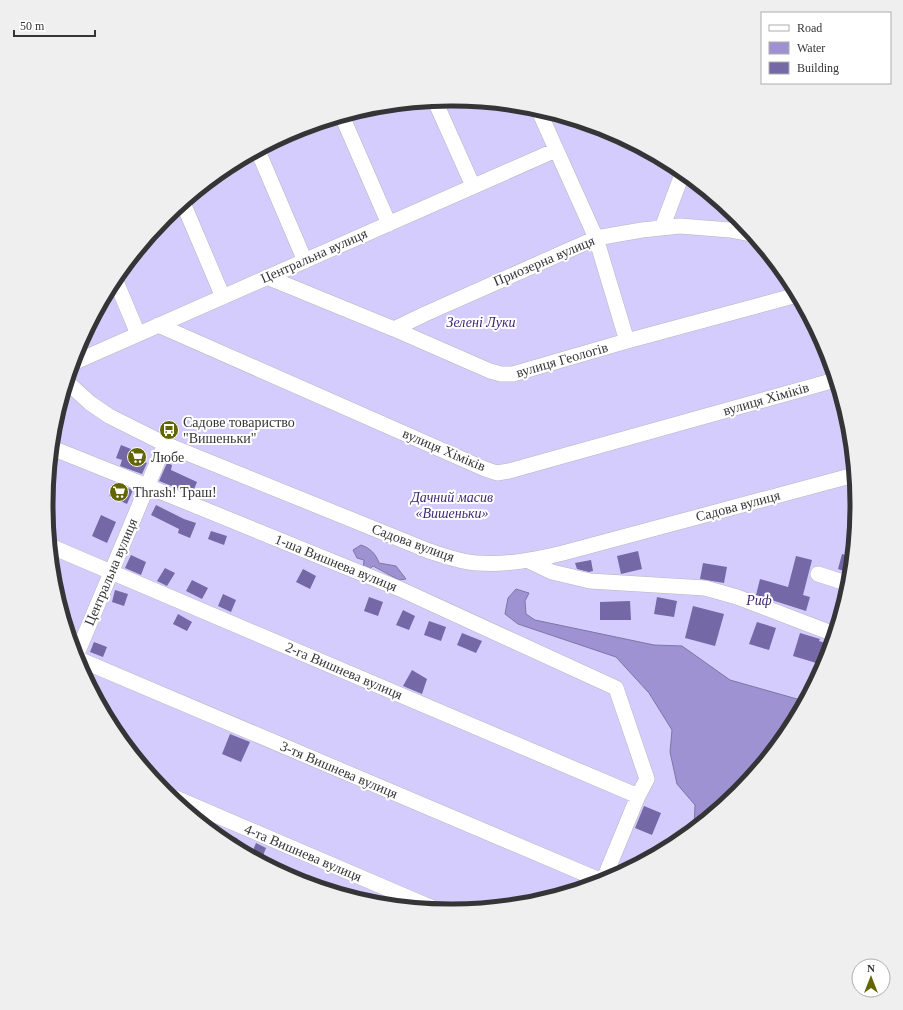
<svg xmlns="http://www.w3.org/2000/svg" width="903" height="1010" font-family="Georgia,serif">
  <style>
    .green { fill: #d4ccfc }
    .water { fill: #9e92d3; stroke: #7e76a4 }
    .building { fill: #7468a6 }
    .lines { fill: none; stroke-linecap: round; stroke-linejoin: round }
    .minor-casing { stroke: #b6b5be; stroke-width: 16 }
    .minor { stroke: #fff; stroke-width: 15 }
    .labels { text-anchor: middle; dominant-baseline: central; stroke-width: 4; stroke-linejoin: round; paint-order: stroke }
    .street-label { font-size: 14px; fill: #353437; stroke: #fff }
    .park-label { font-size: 14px; font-style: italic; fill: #3e2874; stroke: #fff }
    .poi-label { font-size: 14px; fill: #353437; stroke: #fff; text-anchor: start }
    .rim { fill: none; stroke: #353437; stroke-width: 5 }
  </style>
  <rect width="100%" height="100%" fill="#f7f6fe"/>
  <path class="green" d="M47 505a404 404 0 1 1 808 0a404 404 0 1 1-808 0Z"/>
  <path class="water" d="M 662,160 L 677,168 L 684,174 L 671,172 Z
    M 361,545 C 370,548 376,554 379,563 L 396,566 L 406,579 L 399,580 L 373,566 L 368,571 L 363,570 L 364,560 L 357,558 L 353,550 Z
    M 516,589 L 529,593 L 525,601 L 526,614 L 535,620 L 654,645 L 682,646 L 730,680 L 797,699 L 804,702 L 789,730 L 738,792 L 694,828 L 695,805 L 677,784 L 670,752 L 672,730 L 649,693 L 616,657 L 518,624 L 505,614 L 508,598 Z"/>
  <path class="building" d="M 121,445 L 136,451 L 134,458 L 147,463 L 142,474 L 120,466 L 122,460 L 116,458 Z
    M 167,463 L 172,465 L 171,470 L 197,482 L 192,494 L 159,481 Z
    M 114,483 L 133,490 L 127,504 L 109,496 Z
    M 156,505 L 184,519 L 196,523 L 190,538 L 178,533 L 179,529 L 151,515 Z
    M 101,515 L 116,522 L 107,543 L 92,536 Z
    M 211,531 L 227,536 L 224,545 L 208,539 Z
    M 638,551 L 642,569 L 621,574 L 617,556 Z
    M 842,554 L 852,557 L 850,573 L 838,569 Z
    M 131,555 L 146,562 L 141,575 L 125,568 Z
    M 796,556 L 812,560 L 803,595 L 810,597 L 806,611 L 756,595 L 760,579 L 788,587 Z
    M 591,560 L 593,571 L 589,572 L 577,569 L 575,563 Z
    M 703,563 L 727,567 L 724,583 L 700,579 Z
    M 165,568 L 175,573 L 167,586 L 157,581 Z
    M 303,569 L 316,576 L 310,589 L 296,582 Z
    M 192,580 L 208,588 L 202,599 L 186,591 Z
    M 115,590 L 128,594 L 124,606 L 112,602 Z
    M 223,594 L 236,600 L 231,612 L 218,606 Z
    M 369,597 L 383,602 L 378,616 L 364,611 Z
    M 657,597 L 677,601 L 674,617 L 654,614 Z
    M 630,601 L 631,620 L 600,620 L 600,602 Z
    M 693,606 L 724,614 L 715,646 L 685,638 Z
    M 403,610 L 415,616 L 409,630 L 396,625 Z
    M 178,614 L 192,622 L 187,631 L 173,624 Z
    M 429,621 L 446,627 L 441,641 L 424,635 Z
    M 757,622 L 776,628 L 769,650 L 749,644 Z
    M 462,633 L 482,641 L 476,653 L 457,645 Z
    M 800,633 L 820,639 L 819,641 L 831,645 L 823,665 L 793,656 Z
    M 94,642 L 107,647 L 103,657 L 90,652 Z
    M 412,670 L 427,679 L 422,694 L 403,686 Z
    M 230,734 L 250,742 L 241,762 L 222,754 Z
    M 644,806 L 661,813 L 652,835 L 635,828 Z
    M 211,825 L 238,839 L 234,846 L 226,842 L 209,828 Z
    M 256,843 L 266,848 L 261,861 L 251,855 Z"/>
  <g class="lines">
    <defs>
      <path id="minor" d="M 435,101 L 473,186
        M 538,109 L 596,238 L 627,341
        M 342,116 L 389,224
        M 258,151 L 305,261
        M 183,203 L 223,297
        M 662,228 L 680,180
        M 267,277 L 394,329 L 490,371 L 501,374 L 513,374 L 627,341 L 797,295
        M 115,279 L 138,334
        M 158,325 L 485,469 L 497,473 L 509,471 L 835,380
        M 394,329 L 425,314 L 596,238 L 642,230 L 680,226 L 730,230 L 751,234
        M 73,363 L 556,150
        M 67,382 L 90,403 L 109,416 L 165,444 L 429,551 C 445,556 461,562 477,563 C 507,565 534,560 563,553 L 854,475
        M 52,448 L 147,486 L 400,589 L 616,688 L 647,779 L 638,796 L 603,881
        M 50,546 L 638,796
        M 529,561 L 552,572 L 590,581 L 705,588 L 737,597 L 834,634
        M 818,574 L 849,584
        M 76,656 L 165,444
        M 76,658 L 602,881
        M 171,796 L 435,909"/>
    </defs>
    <use href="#minor" class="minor-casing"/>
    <use href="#minor" class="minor"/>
  </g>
  <defs>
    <symbol id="bus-disc" viewBox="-11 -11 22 22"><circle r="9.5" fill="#626500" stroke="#fff"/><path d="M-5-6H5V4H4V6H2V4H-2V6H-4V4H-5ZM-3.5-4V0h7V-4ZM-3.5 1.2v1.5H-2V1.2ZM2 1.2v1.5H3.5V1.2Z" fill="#fff"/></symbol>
    <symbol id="supermarket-disc" viewBox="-11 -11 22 22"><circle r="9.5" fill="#626500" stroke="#fff"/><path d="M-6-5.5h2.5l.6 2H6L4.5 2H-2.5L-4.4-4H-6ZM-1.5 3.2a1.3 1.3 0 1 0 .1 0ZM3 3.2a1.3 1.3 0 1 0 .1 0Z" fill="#fff"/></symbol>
  </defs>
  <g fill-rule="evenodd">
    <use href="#bus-disc" x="158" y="419" width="22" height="22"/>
    <use href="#supermarket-disc" x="126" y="446" width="22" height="22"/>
    <use href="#supermarket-disc" x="108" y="481" width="22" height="22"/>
  </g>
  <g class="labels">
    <g class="street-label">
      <text transform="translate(314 256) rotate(-24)">Центральна вулиця</text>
      <text transform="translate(544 261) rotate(-23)">Приозерна вулиця</text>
      <text transform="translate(562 360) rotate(-16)">вулиця Геологів</text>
      <text transform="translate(766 399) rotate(-16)">вулиця Хіміків</text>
      <text transform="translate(444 450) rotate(23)">вулиця Хіміків</text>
      <text transform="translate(738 506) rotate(-15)">Садова вулиця</text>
      <text transform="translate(413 543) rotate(20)">Садова вулиця</text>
      <text transform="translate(336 563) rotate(22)">1-ша Вишнева вулиця</text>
      <text transform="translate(111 572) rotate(-67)">Центральна вулиця</text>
      <text transform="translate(344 671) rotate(23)">2-га Вишнева вулиця</text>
      <text transform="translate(339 770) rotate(23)">3-тя Вишнева вулиця</text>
      <text transform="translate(303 853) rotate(23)">4-та Вишнева вулиця</text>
    </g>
    <g class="park-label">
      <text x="481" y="322">Зелені Луки</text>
      <text x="452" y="497">Дачний масив<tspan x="452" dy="16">«Вишеньки»</tspan></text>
      <text x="759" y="600">Риф</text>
    </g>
    <g class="poi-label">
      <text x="183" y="422">Садове товариство<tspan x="183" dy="16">"Вишеньки"</tspan></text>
      <text x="151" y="457">Любе</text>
      <text x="133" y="492">Thrash! Траш!</text>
    </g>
  </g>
  <path d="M0 0H903V1010H0ZM451 106H452A398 398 0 0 1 850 504V506A398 398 0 0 1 452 904H451A398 398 0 0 1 53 506V504A398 398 0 0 1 451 106Z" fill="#efefef" fill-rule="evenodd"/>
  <path class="rim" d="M451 106H452A398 398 0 0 1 850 504V506A398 398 0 0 1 452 904H451A398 398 0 0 1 53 506V504A398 398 0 0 1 451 106Z"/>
  <rect x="761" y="12" width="130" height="72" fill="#ffffff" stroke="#aeaeaf"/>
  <rect x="769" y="25" width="20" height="6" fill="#ffffff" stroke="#aeaeaf"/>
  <text x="797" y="32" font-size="12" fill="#353437">Road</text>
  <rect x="769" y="42" width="20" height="12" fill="#9e92d3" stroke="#aeaeaf"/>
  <text x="797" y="52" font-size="12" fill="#353437">Water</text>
  <rect x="769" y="62" width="20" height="12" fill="#7468a6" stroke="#aeaeaf"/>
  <text x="797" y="72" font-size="12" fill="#353437">Building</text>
  <g transform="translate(871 978)"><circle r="19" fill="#ffffff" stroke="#aeaeaf"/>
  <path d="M0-3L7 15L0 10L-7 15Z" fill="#626500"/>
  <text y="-6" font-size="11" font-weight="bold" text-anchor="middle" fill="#353437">N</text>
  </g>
  <path d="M14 30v6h81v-6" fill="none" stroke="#353437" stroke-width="2"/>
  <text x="20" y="30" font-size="12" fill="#353437" stroke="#ffffff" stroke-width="3" paint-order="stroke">50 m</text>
</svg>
